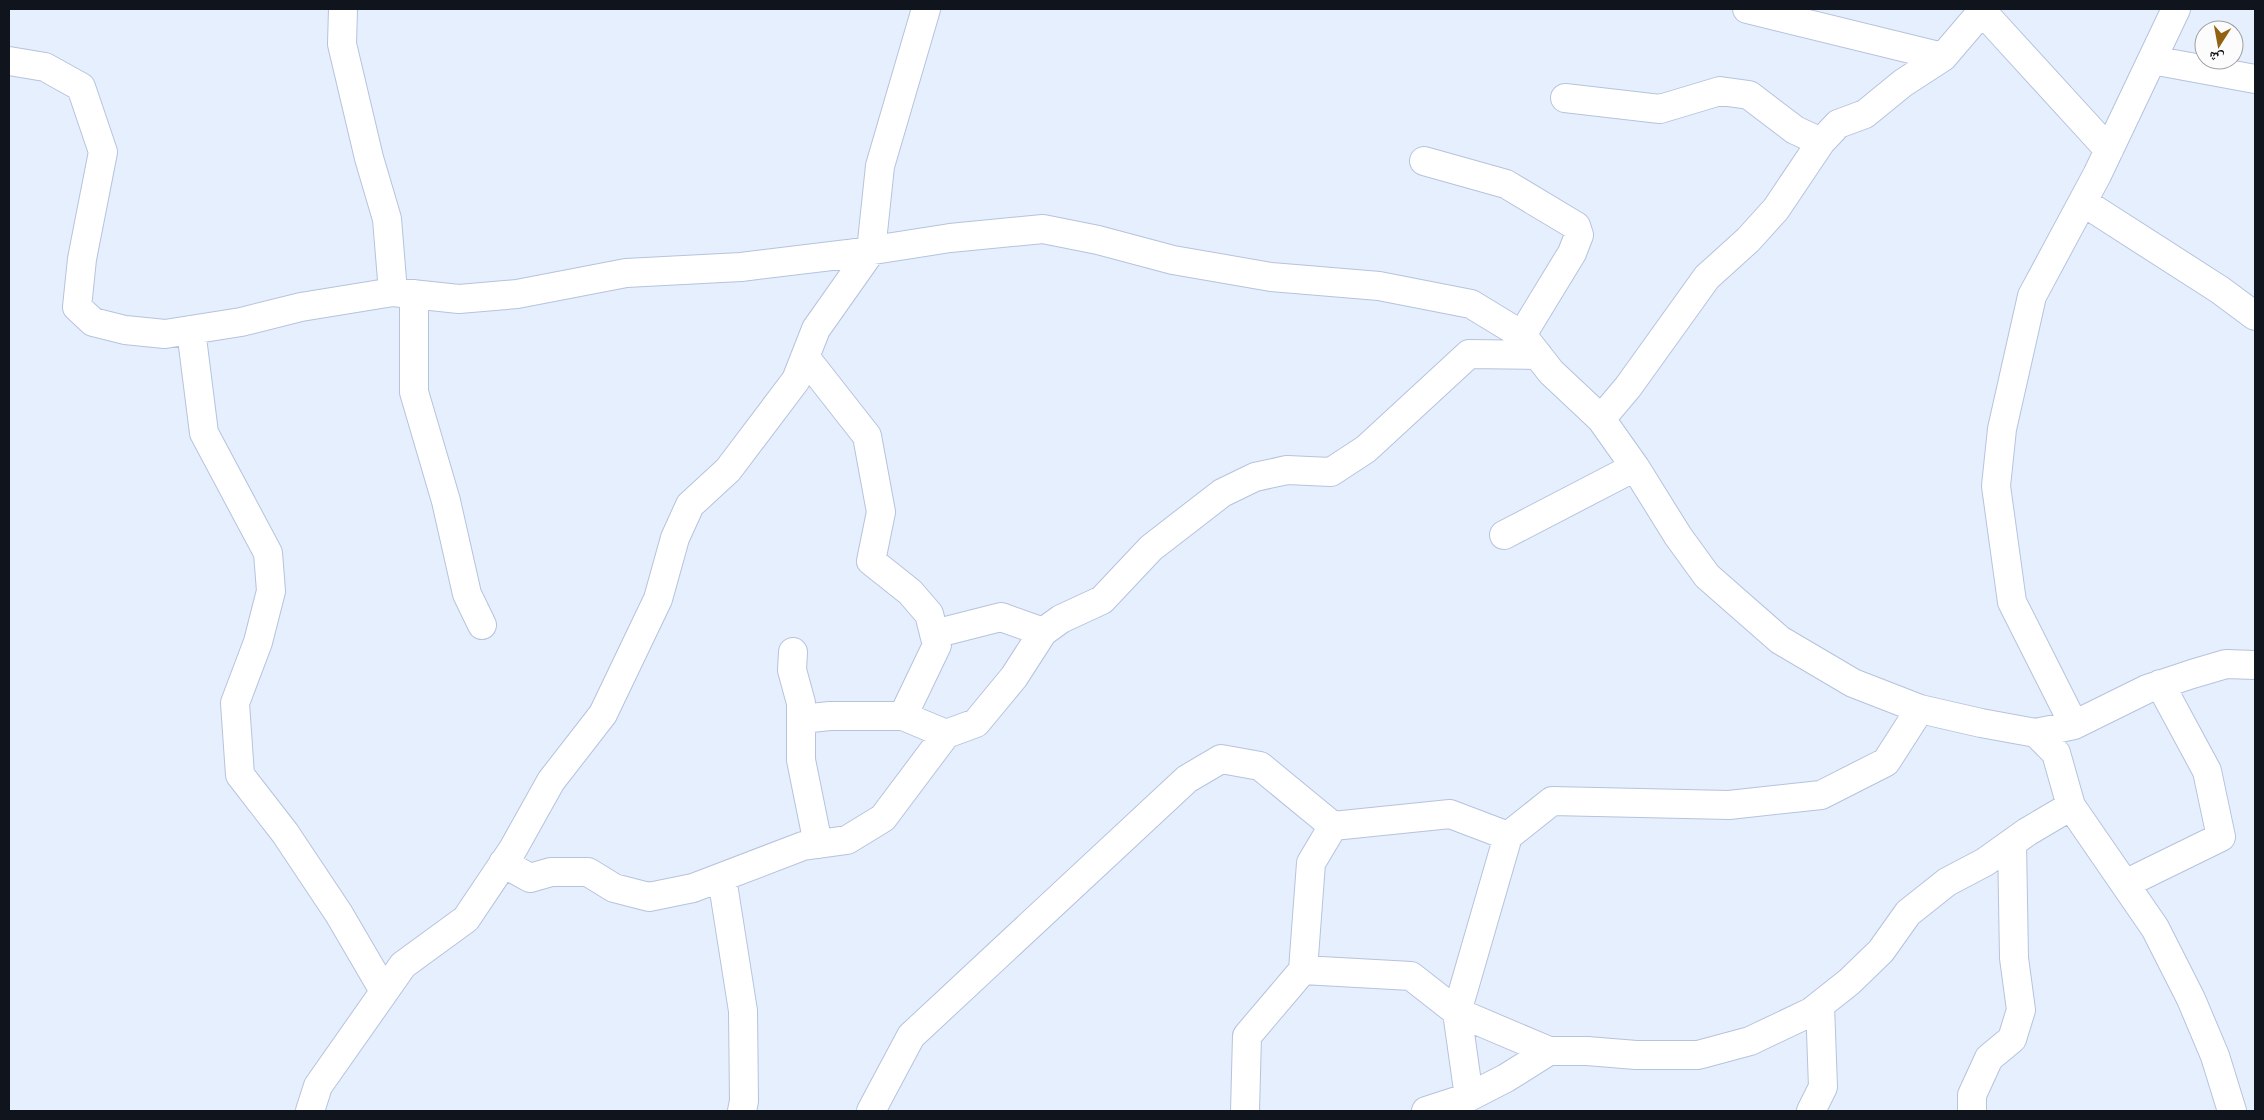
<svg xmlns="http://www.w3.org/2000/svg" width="2264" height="1120" font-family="Barlow,'Noto Naskh Arabic',sans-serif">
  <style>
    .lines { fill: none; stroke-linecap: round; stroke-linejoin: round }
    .minor-casing { stroke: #b6c3dc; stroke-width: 30 }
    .minor { stroke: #fff; stroke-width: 28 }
  </style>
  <rect width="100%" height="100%" fill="#e6effe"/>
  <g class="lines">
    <defs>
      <path id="minor" d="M 343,9 L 342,44 L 369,158 L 387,219 L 393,292
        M 1747,9 L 1943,57
        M 1982,11 L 2109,150
        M 2152,60 L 2255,79
        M 9,61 L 45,67 L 81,87 L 103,152 L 82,259 L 77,307 L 93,322 L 125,330 L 165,334 L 241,322 L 301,307 L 393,292 L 459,299 L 517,294 L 626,273 L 741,267 L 848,254 L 950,238 L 1043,229 L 1098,240 L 1173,260 L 1271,277 L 1379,286 L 1471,304 L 1522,335 L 1551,372 L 1601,419 L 1635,467 L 1678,536 L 1707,576 L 1780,640 L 1853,683 L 1920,709 L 1981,723 L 2036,733 L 2074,725 L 2147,689 L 2192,674 L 2226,664 L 2255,665
        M 1565,98 L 1660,109 L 1720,91 L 1749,95 L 1795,130 L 1821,142
        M 1424,161 L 1506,184 L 1576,226 L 1579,235 L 1572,253 L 1522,335
        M 2083,202 L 2220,290 L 2255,316
        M 414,294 L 414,392 L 446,501 L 467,594 L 482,625
        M 191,330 L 204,433 L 268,553 L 271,591 L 258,642 L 235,703 L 240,775 L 285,833 L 339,914 L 384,991
        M 805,357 L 867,436 L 881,512 L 871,561 L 910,592 L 929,614 L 937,645 L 903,716
        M 1601,419 L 1628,387 L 1707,277 L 1748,240 L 1776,209 L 1821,142 L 1838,124 L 1865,114 L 1903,83 L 1943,57 L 1984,9
        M 1504,535 L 1635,467
        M 934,634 L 1001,617 L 1043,632
        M 793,652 L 792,670 L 801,703 L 801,760 L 818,844
        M 801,719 L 830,716 L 903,716 L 946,734
        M 2074,725 L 2012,602 L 1996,486 L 2002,429 L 2032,296 L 2097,175 L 2176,9
        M 2036,733 L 2056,753 L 2071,806 L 2155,928 L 2191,999 L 2215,1056 L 2232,1111
        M 503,863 L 530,878 L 551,872 L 588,872 L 614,888 L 649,897 L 693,888 L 803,846 L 847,840 L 883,818 L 946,734 L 976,723 L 1014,677 L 1043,632 L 1061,619 L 1102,600 L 1151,548 L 1222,493 L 1255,477 L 1287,470 L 1331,472 L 1366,449 L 1469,354 L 1538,355
        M 722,878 L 743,1011 L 744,1101 L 742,1111
        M 2125,884 L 2221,837 L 2207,771 L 2160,684
        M 1303,970 L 1411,976 L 1457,1012 L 1549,1051
        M 1469,1097 L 1457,1012 L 1508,836
        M 310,1111 L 318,1086 L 403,965 L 466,919 L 513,849 L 551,781 L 603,714 L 658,599 L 675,538 L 690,505 L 728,470 L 796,380 L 816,329 L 871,251 L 880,166 L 926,9
        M 871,1111 L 911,1036 L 1187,779 L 1221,759 L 1260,766 L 1333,826
        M 1245,1111 L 1247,1036 L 1303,970 L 1311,863 L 1333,826 L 1450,814 L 1508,836 L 1552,801 L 1729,805 L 1821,795 L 1886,762 L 1920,709
        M 1426,1111 L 1469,1097 L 1506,1078 L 1549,1051 L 1587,1051 L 1636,1055 L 1698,1055 L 1750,1041 L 1811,1012 L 1849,982 L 1881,951 L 1908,913 L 1947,882 L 1985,862 L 2027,832 L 2071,806
        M 1811,1111 L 1823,1087 L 1820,1005
        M 1972,1111 L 1972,1095 L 1989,1058 L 2012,1039 L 2021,1010 L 2014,958 L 2012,843"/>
    </defs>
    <use href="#minor" class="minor-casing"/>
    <use href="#minor" class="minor"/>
  </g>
  <rect width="2264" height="1120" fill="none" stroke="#10151d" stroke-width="20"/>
  <g transform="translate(2219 45) rotate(191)"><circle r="24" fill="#fcfcfc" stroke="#9ea0a3"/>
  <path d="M0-4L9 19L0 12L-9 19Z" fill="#936112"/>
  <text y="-8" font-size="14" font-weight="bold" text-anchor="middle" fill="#10151d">ش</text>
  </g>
</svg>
